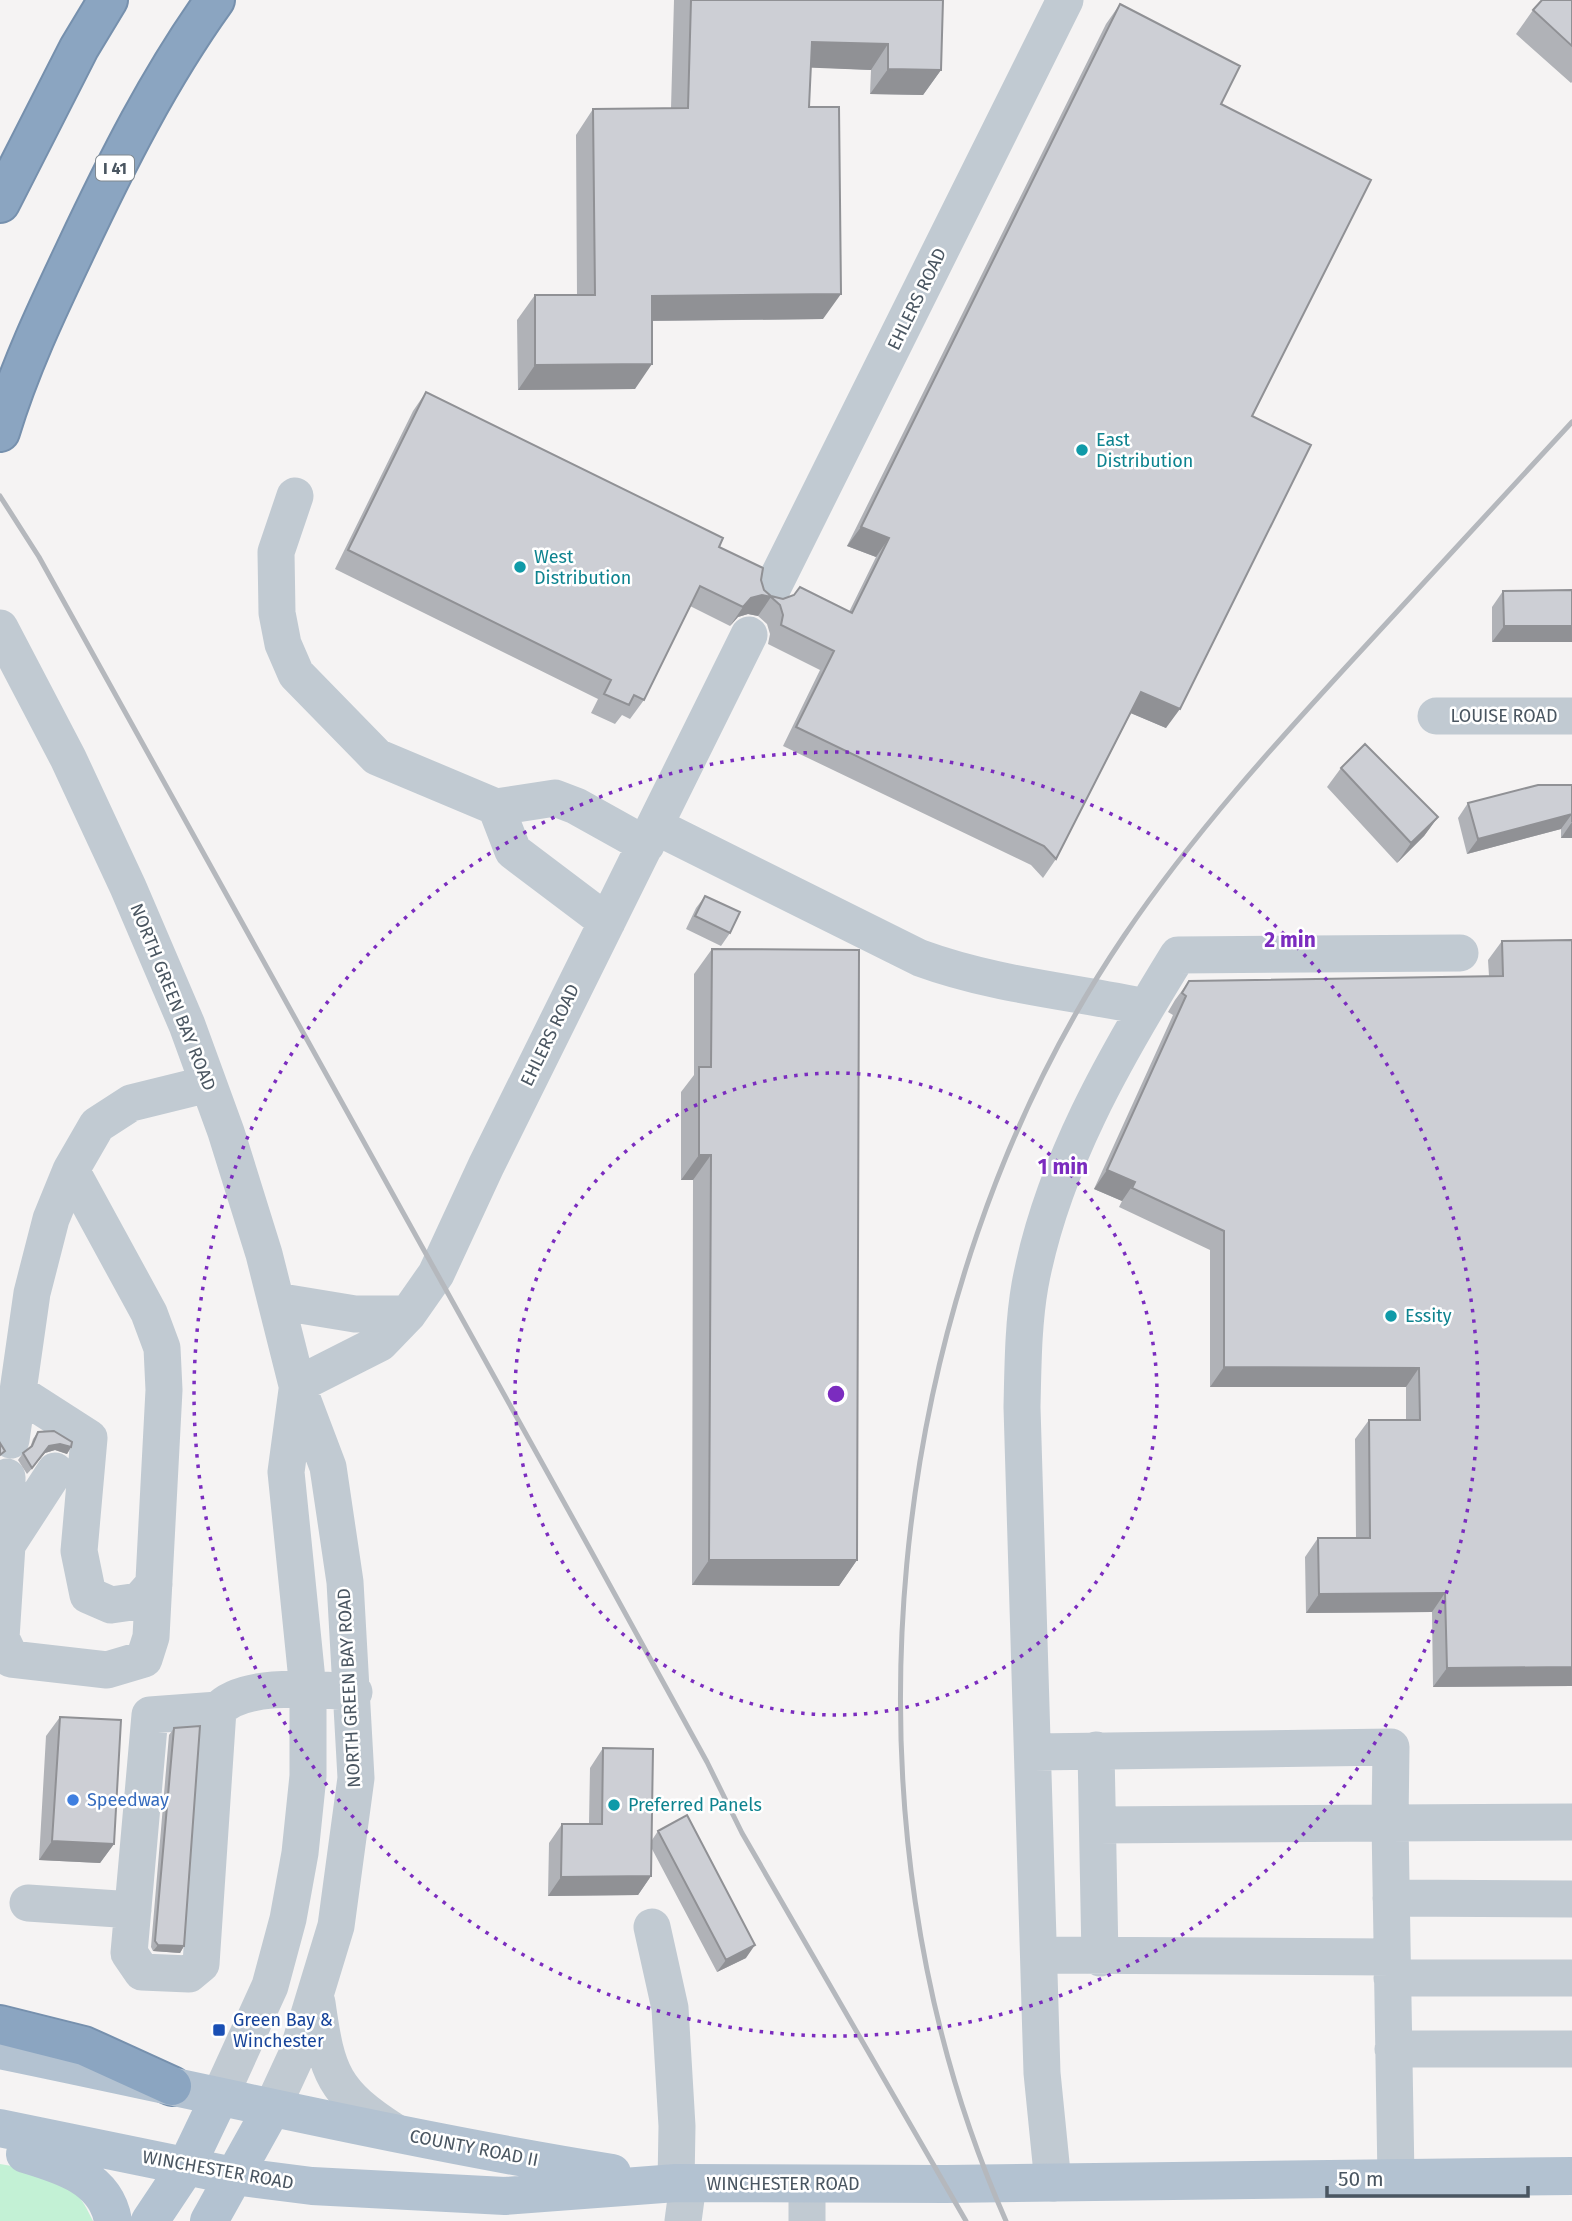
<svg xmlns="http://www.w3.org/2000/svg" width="1572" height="2221" font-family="'Fira Sans',sans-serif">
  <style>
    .green { fill: #c3f1d5 }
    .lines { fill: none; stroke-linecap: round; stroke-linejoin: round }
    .highway-casing { stroke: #7690ad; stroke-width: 42 }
    .minor { stroke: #c1cad2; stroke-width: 37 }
    .major { stroke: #b3c2d1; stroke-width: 38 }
    .highway { stroke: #8ba5c1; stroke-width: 38 }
    .rail { stroke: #b5b8bd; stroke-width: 5 }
    .wall { fill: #b0b2b7 }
    .shaded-wall { fill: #909195 }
    .building { fill: #cdcfd5; stroke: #909195; stroke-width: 2 }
    .ring { fill: none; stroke: #7b2cbf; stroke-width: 3.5; stroke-dasharray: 3.5 7 }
    .culture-dot { fill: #0f9aa8; stroke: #fff; stroke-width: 2.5 }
    .shop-dot { fill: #3f7fe0; stroke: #fff; stroke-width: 2.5 }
    .transit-dot { fill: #1a4fb4; stroke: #fff; stroke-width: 2.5 }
    .labels { text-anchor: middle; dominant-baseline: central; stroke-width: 5; stroke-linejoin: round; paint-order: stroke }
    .shield { fill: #fff; stroke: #808990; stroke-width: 2 }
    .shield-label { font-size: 16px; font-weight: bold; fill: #4a5661 }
    .street-label { font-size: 18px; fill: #4a5661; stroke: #fff }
    .culture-label { font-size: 18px; fill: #0d838f; stroke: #fff; text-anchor: start }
    .shop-label { font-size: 18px; fill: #366cbe; stroke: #fff; text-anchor: start }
    .transit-label { font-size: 18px; fill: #164399; stroke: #fff; text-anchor: start }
    .centre { fill: #7b2cbf; stroke: #fff; stroke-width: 3.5 }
    .ring-label { font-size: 21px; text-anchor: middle; font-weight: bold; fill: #7b2cbf; stroke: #fff; stroke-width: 5; stroke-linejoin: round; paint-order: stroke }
  </style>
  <rect width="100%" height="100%" fill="#f5f3f3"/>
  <path class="green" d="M 0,2164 C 48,2173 71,2172 93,2221 L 0,2221 Z"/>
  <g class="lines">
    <defs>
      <path id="highway" d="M 0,203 L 79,48 L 108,0
        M 0,432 C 19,369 47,310 75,251 C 116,164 159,78 215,0
        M 0,2025 L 84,2046 L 172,2086"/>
    </defs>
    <use href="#highway" class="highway-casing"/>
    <path class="minor" d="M 295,496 L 276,552 L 277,613 L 283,644 L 296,674 L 377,757 L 496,807 L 555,798 L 576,806 L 646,845
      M 768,597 L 1065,0
      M 0,628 L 68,758 L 128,887 L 187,1025 L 226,1132 L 264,1254 L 297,1385 L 328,1467 L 345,1582 L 356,1778 L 336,1926 L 297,2054 L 272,2108
      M 1436,716 L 1572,716
      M 496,807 L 513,851 L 607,922
      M 655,826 L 920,958 C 994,985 1069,991 1146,1007
      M 71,1170 L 97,1125 L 131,1103 L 208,1084
      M 276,1301 L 355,1314 L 408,1314
      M 297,1385 L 380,1343 L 408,1314 L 436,1274 L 486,1166 L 749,635
      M 19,1393 L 89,1438 L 79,1551 L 88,1595 L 111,1605 L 139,1601 L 154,1584
      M 7,1477 L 7,1545 L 1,1638 L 11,1659 L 107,1670 L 144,1659 L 151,1637 L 164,1390 L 162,1348 L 149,1313 L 71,1170 L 51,1219 L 32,1293 L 11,1440
      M 7,1545 L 55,1471
      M 218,1710 L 201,1964 L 189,1974 L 142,1972 L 129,1953 L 150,1715 L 218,1710 C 244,1681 318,1690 354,1692
      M 1096,1750 L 1100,1958
      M 1034,1752 L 1391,1747 L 1390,1823 L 1098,1825
      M 1391,1898 L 1572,1899
      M 28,1903 L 133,1910
      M 652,1927 L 670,2008 L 677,2126 L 676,2183
      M 1039,1955 L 1392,1957
      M 1392,1978 L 1572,1978
      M 317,2003 C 327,2074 333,2092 395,2132
      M 1393,2049 L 1572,2049
      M 219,2098 L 270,1986 L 288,1919 L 300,1853 L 308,1776 L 308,1690 L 286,1472 L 297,1390
      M 1396,2178 L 1390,1823 L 1572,1822
      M 1053,2183 L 1042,2073 L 1022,1407 C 1023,1366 1023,1325 1030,1285 C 1052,1166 1115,1057 1178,955 L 1460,953
      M 683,2221 L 688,2184
      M 807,2221 L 807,2185"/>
    <path class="major" d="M 0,2050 C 204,2092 407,2140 612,2173
      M 0,2128 L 234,2176 L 312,2186 L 505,2196 L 676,2183 L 946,2184 L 1572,2176
      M 25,2154 C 62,2165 106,2178 113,2221
      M 150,2221 L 186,2167 L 219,2098
      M 209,2221 L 272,2108"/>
    <use href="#highway" class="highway"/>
    <path class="rail" d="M 0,496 L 39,557 L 591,1551 L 707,1762 L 742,1833 L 966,2221
      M 1006,2221 C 829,1821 879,1298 1124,936 C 1193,834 1275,744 1358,654 C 1429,577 1501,499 1572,422"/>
  </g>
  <path class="wall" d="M 674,0 L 943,0 L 941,70 L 923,95 L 870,94 L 871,70 L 811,67 L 809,107 L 823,319 L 652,321 L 635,389 L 518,390 L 517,320 L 535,295 L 577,295 L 576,135 L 593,109 L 671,108 Z
    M 1572,0 L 1572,82 L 1571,83 L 1516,34 L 1533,10 Z
    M 1120,4 L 1221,104 L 1252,416 L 1166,728 L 1131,713 L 1056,859 L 1043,878 L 1031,865 L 783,746 L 820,670 L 768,644 L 770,634 L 767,624 L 758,616 L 748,614 L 738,617 L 730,626 L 690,606 L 644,700 L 630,719 L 622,715 L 615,724 L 591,713 L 598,699 L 335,569 L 413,411 L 426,392 L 719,547 L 761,580 L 764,590 L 771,596 L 849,612 L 876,557 L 847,546 L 1106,24 Z
    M 1572,590 L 1492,642 L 1492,607 L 1503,591 Z
    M 1341,768 L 1438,817 L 1424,836 L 1397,863 L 1327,787 Z
    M 1572,785 L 1572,838 L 1561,838 L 1561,829 L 1467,854 L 1458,818 L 1468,803 Z
    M 705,896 L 730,933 L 721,946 L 686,929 L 696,908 Z
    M 1502,941 L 1572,1686 L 1433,1687 L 1432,1612 L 1306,1613 L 1305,1557 L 1318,1538 L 1356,1538 L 1355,1439 L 1369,1420 L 1406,1420 L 1406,1387 L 1210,1387 L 1210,1250 L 1119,1207 L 1122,1201 L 1094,1189 L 1173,1015 L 1168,1012 L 1175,1000 L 1189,981 L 1489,976 L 1488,960 Z
    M 712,949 L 857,1560 L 839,1586 L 692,1585 L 693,1180 L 681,1180 L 681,1092 L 694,1075 L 694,974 Z
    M 38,1432 L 71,1447 L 67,1454 L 55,1450 L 45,1453 L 27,1474 L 18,1460 L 23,1453 L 30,1448 L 33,1439 Z
    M 60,1717 L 114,1844 L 100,1863 L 39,1860 L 46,1736 Z
    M 174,1728 L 184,1946 L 180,1953 L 153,1951 L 151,1947 L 169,1735 Z
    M 603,1748 L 652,1840 L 658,1831 L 746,1958 L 717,1972 L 652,1849 L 651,1876 L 638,1895 L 548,1896 L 549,1843 L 562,1824 L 589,1824 L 590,1768 Z"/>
  <path class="shaded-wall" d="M 812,42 L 888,44 L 871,70 L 794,67 Z
    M 888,69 L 941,70 L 923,95 L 870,94 Z
    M 841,294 L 823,319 L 634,321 L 652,296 Z
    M 652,364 L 635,389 L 518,390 L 535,365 Z
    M 861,527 L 889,538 L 876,557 L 847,546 Z
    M 762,595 L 771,597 L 758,616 L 748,614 L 738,617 L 730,626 L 743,607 L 751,598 Z
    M 1504,626 L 1572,626 L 1572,642 L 1492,642 Z
    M 1141,692 L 1180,709 L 1166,728 L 1128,712 Z
    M 1572,814 L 1561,829 L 1467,854 L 1478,839 Z
    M 1438,817 L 1424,836 L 1397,863 L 1411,843 Z
    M 1572,822 L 1572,838 L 1561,838 Z
    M 699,1155 L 711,1155 L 693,1180 L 681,1180 Z
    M 1107,1170 L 1135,1182 L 1122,1201 L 1094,1189 Z
    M 1224,1367 L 1419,1368 L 1406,1387 L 1210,1387 Z
    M 60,1444 L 71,1447 L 67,1454 L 55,1450 L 45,1453 L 27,1474 L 49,1446 Z
    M 709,1560 L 857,1560 L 839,1586 L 692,1585 Z
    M 1445,1593 L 1432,1612 L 1306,1613 L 1319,1594 Z
    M 1572,1667 L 1572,1686 L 1433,1687 L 1447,1668 Z
    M 52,1841 L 114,1844 L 100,1863 L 39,1860 Z
    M 651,1876 L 638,1895 L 548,1896 L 561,1877 Z
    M 158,1945 L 184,1946 L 180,1953 L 153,1951 Z
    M 755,1945 L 746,1958 L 717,1972 L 726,1960 Z"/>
  <path class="building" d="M 691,0 L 943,0 L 941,70 L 888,69 L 888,44 L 812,42 L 809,107 L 839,107 L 841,294 L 652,296 L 652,364 L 535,365 L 535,295 L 595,295 L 593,109 L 688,108 Z
    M 1542,0 L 1572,0 L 1572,46 L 1533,10 Z
    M 1120,4 L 1240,66 L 1221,104 L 1371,180 L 1252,416 L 1311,445 L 1180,709 L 1141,692 L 1056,859 L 1044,846 L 796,727 L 834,651 L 781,625 L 783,615 L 780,605 L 771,597 L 762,595 L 751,598 L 743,607 L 700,586 L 644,700 L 634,695 L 629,705 L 604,694 L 611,680 L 348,550 L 426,392 L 723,538 L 719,547 L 763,568 L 761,580 L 764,590 L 771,596 L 783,599 L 794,595 L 800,587 L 852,613 L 889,538 L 861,527 Z
    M 1572,590 L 1572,626 L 1504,626 L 1503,591 Z
    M 1365,744 L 1438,817 L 1411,843 L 1341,768 Z
    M 1538,785 L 1572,785 L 1572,822 L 1572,814 L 1478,839 L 1468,803 Z
    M 705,896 L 740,912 L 730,933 L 695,916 Z
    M 1572,940 L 1572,1667 L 1447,1668 L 1445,1593 L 1319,1594 L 1318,1538 L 1370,1538 L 1369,1420 L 1420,1420 L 1419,1368 L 1224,1367 L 1224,1231 L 1132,1188 L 1135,1182 L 1107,1170 L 1186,996 L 1182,993 L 1189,981 L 1503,976 L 1502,941 Z
    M 712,949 L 859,950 L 857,1560 L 709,1560 L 711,1155 L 699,1155 L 699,1067 L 711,1067 Z
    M 54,1431 L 72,1442 L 71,1447 L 60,1444 L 49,1446 L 32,1468 L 23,1453 L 32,1446 L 38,1432 Z
    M 0,1443 L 5,1451 L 0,1455 Z
    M 60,1717 L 121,1720 L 114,1844 L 52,1841 Z
    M 200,1726 L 184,1946 L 158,1945 L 155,1941 L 174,1728 Z
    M 603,1748 L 653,1749 L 651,1876 L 561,1877 L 562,1824 L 602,1824 Z
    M 687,1815 L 755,1945 L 726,1960 L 658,1831 Z"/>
  <g class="ring">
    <circle cx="836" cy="1394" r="321"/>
    <circle cx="836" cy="1394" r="642"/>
  </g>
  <g class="culture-dot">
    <circle cx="1082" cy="450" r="7"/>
    <circle cx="520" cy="567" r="7"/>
    <circle cx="1391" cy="1316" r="7"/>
    <circle cx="614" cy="1805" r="7"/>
  </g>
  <circle class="shop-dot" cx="73" cy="1800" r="7"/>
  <rect class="transit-dot" x="212" y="2023" width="14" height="14" rx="3.5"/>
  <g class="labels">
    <rect class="shield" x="96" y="155.5" width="38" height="25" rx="5"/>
    <g class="shield-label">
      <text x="115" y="168">I 41</text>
    </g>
    <g class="street-label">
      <text transform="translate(917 299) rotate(-64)">EHLERS ROAD</text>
      <text x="1504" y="716">LOUISE ROAD</text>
      <text transform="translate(173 997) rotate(68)">NORTH GREEN BAY ROAD</text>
      <text transform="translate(550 1035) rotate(-64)">EHLERS ROAD</text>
      <text transform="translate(349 1688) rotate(-93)">NORTH GREEN BAY ROAD</text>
      <text transform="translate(474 2148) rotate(11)">COUNTY ROAD II</text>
      <text transform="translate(218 2170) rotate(10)">WINCHESTER ROAD</text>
      <text x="783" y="2184">WINCHESTER ROAD</text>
    </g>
    <g class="culture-label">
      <text x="1096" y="440">East<tspan x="1096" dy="21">Distribution</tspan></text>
      <text x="534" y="557">West<tspan x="534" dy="21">Distribution</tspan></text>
      <text x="1405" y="1316">Essity</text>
      <text x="628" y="1805">Preferred Panels</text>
    </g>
    <g class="shop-label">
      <text x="87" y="1800">Speedway</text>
    </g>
    <g class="transit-label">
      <text x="233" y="2020">Green Bay &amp;<tspan x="233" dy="21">Winchester</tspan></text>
    </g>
  </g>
  <circle cx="836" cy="1394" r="10" class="centre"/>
  <g class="ring-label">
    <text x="1290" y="947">2 min</text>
    <text x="1063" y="1174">1 min</text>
  </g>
  <path d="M1327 2186v10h201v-10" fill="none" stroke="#4a5661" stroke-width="3.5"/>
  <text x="1338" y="2186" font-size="21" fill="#4a5661" stroke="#ffffff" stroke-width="5" paint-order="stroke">50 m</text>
</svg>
